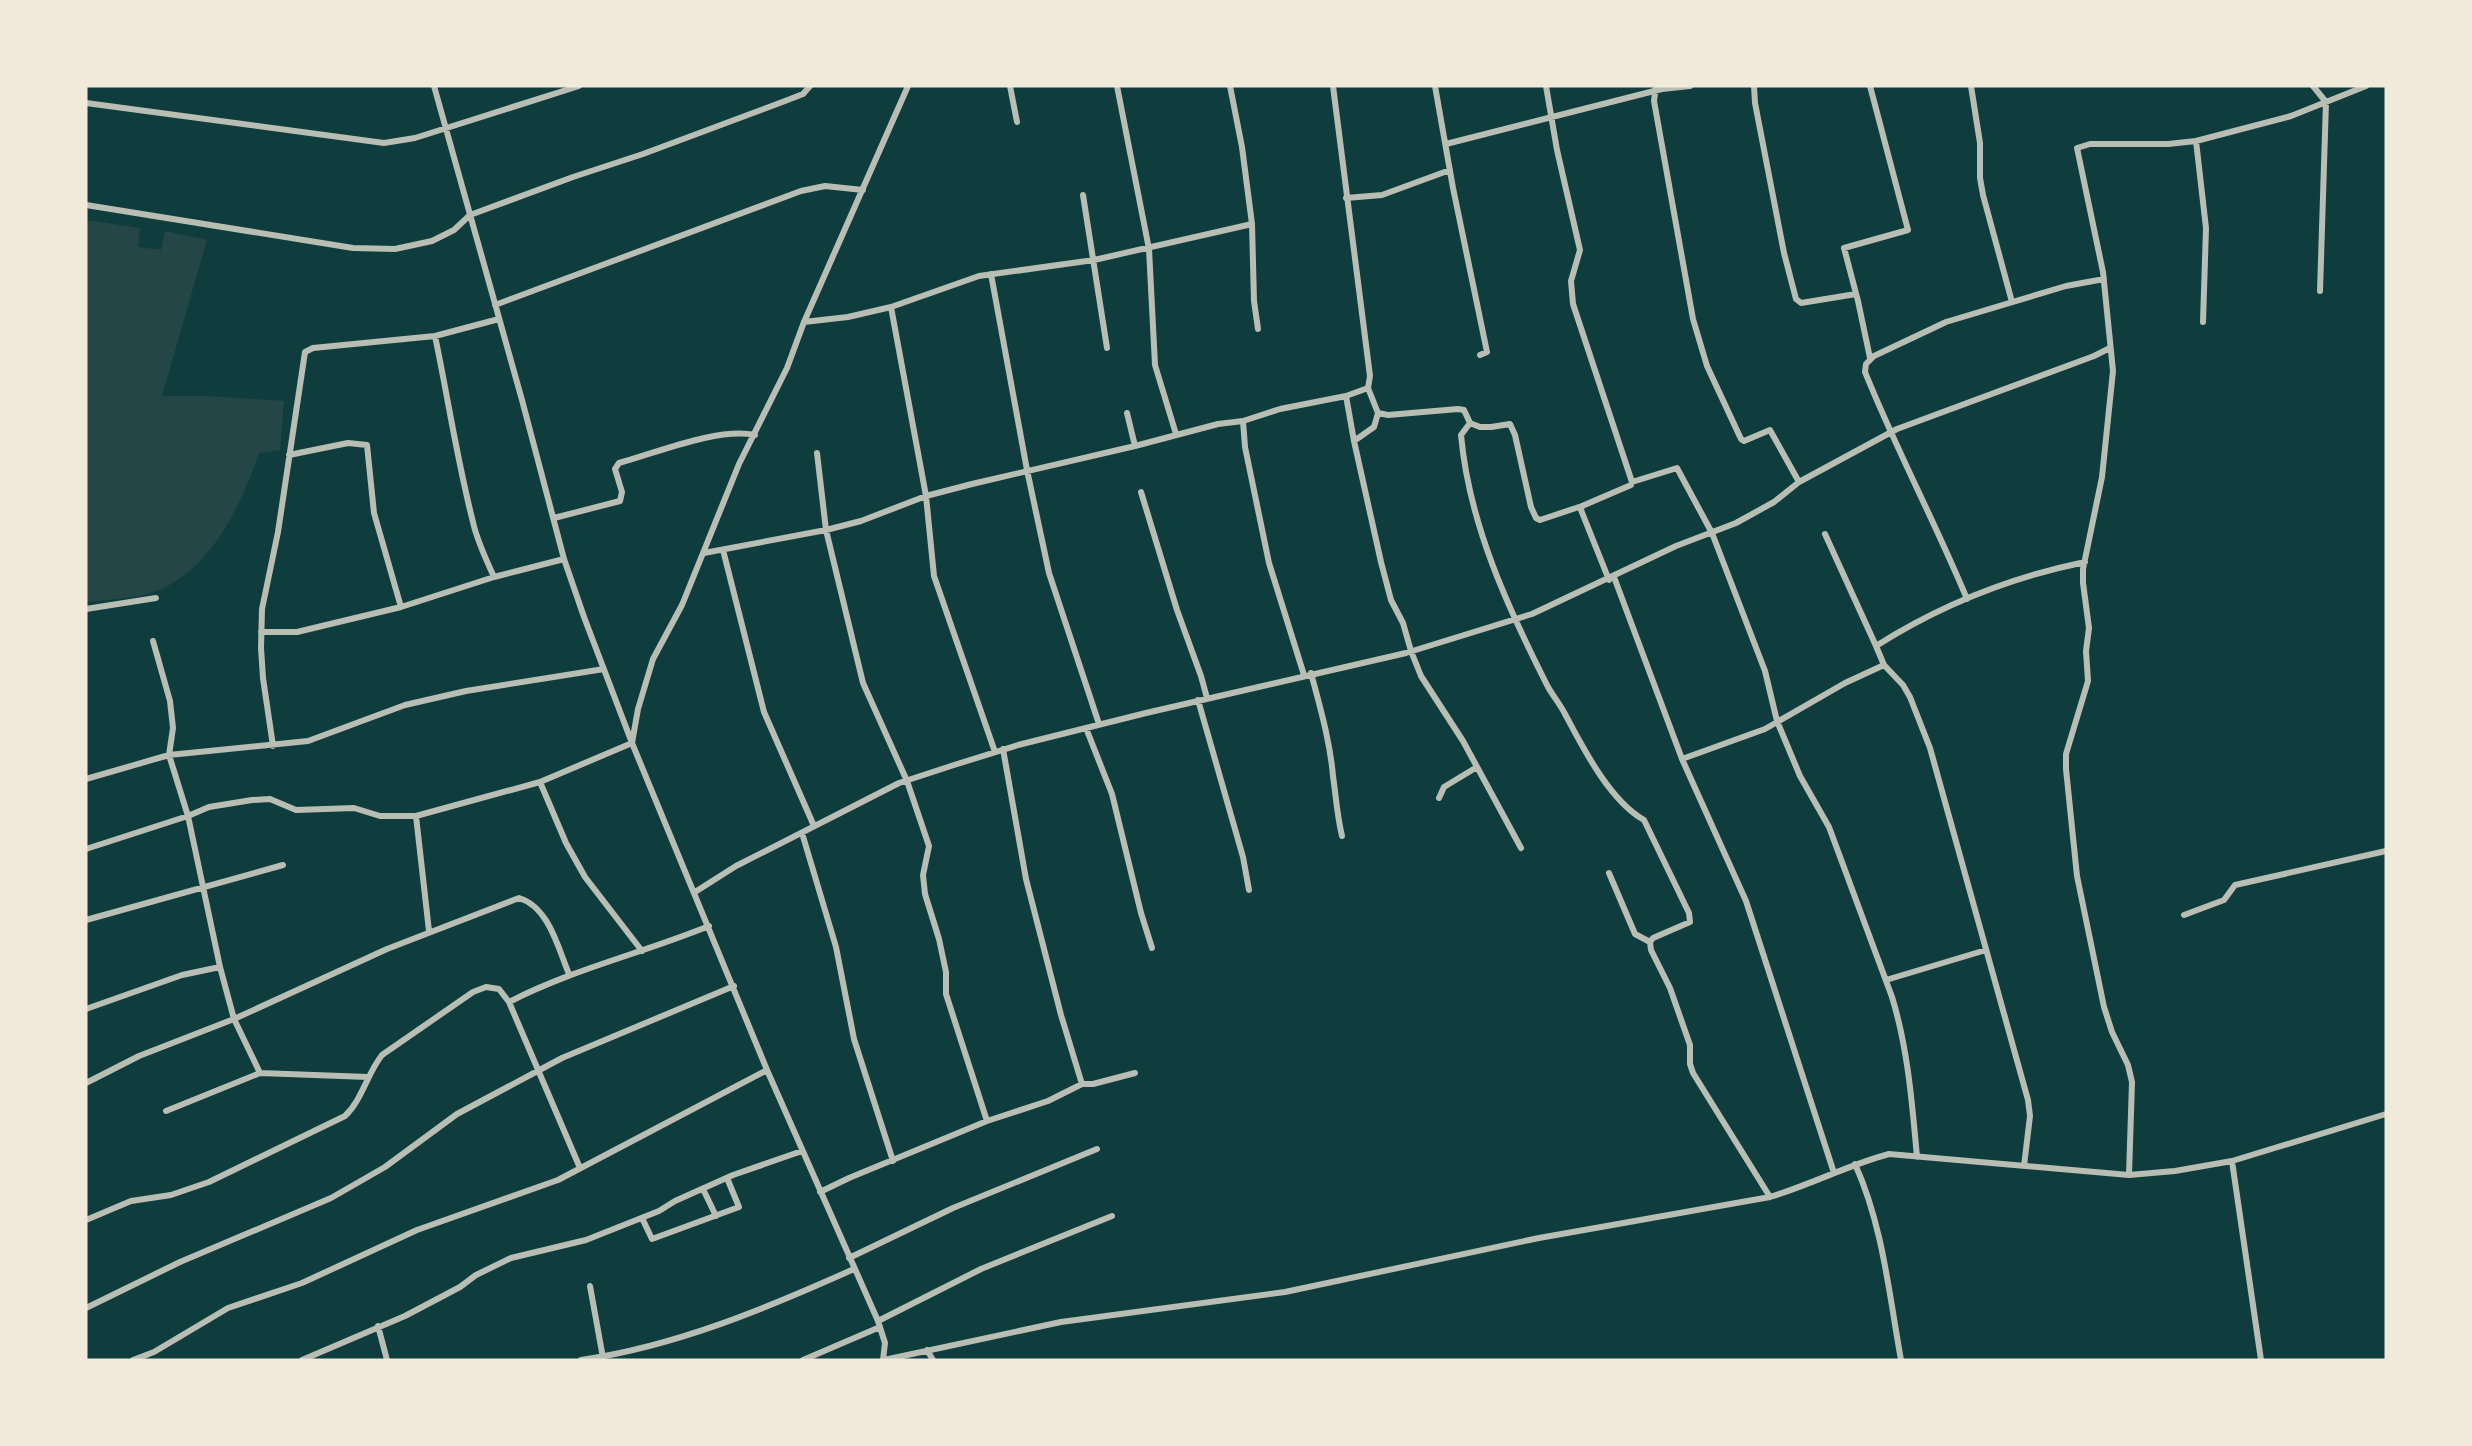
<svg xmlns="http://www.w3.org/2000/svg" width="2472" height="1446" font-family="'Noto Sans',sans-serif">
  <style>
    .green { fill: #244646 }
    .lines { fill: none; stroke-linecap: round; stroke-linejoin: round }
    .minor { stroke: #b8beb3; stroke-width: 6 }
  </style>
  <rect width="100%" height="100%" fill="#0f3d3e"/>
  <path class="green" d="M 86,220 L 140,228 L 138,247 L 161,250 L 165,231 L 207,240 L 162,396 L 206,396 L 284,401 L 280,450 L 259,453 C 239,510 206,582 140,596 C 122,599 103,600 86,602 Z"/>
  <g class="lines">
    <path class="minor" d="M 434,86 L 522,400 L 564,559 L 584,617 L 632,743 L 767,1070 L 878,1321 L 885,1343 L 883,1360
      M 1010,86 L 1017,122
      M 1117,86 L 1149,249 L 1155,365 L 1176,434
      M 1333,86 L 1370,376 L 1368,388 L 1378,413 L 1388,415 L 1458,409 L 1464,410 L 1470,423 L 1480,427 L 1491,427 L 1510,424 L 1515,435 L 1531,507 L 1536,518 L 1540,520 L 1582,506 L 1631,485 L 1632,482 L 1573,304 L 1571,281 L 1580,250 L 1557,150 L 1546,86
      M 1435,86 L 1453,188 L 1487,352 L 1480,355
      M 1656,86 L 1654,101 L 1693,319 L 1707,366 L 1741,439 L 1744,441 L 1770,430 L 1799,482
      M 1754,86 L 1755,103 L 1784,253 L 1796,299 L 1801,303 L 1856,294
      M 1870,86 L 1908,230 L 1844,248 L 1858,301 L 1870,358
      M 1971,86 L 1980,143 L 1980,178 L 1983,195 L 2012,302
      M 2313,86 L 2326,102 L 2320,291
      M 86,103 L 384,143 L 415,138 L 579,86
      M 2196,141 L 2206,228 L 2203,322
      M 1446,144 L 1662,89 L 1690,86
      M 1083,195 L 1107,348
      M 1346,198 L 1382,195 L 1450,170
      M 86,205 L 353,248 L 395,249 L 432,241 L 454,230 L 470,215 L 573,177 L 643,154 L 785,101 L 803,94 L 810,86
      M 1252,224 L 1254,301 L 1258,329
      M 991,274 L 1027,470 L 1049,573 L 1099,724
      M 495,305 L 801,191 L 825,186 L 863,190
      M 891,307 L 926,496 L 934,576 L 995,752
      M 804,322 L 848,317 L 891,307 L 979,276 L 1094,260 L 1252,224 L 1242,147 L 1230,86
      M 435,336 C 448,398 457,460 473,522 C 477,541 486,559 494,577
      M 1346,396 L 1354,441
      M 1127,413 L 1135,446
      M 1378,413 L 1374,427 L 1354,441 L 1381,562 L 1391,600 L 1403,623 L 1411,651 L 1421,676 L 1463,741 L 1521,848
      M 1243,421 L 1245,447 L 1269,563 L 1304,675
      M 1470,423 L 1461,435 C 1469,524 1508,608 1548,687 C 1553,696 1560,704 1565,714 C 1583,748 1610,801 1644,820 L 1689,913 L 1690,922 L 1653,938 L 1650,942 L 1651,950 L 1670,988 L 1690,1045 L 1690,1064 L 1693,1073 L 1770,1197
      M 817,453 L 826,530 L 863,683 L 907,781 L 929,846 L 923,875 L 925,894 L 939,939 L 946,972 L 946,994 L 987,1121
      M 289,455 L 348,443 L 367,445 L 374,513 L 401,607
      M 1632,482 L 1677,468 L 1712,533 L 1765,671 L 1777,721 L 1800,776 L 1829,827 L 1892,997 C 1908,1049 1912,1103 1917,1157
      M 1141,492 L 1177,610 L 1201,676 L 1207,698
      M 1582,506 L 1581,510 L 1609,580
      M 554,518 L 620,501 L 622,492 L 615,469 L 619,463 C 656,453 718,427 755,435
      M 1825,534 L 1876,646
      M 723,550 L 764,712 L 814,826
      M 704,553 L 826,530 L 861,521 L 926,496 L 972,484 L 1135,446 L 1218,424 L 1243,421 L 1280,409 L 1346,396 L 1368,388
      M 1614,577 L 1682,759 L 1746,901 L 1834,1173
      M 1967,599 C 1935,522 1896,449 1865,372 L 1866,364 L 1874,356 L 1946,322 L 2066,286 L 2104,279
      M 86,609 L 156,598
      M 261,632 L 297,632 L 401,607 L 494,577 L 564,559
      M 153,641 L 170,701 L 173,728 L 169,755 L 188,816 L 220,967 L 234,1019 L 260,1073
      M 1311,673 C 1320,707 1330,741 1333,776 C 1336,797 1337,815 1342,836
      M 1198,700 L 1243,857 L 1249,890
      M 1086,728 L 1112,794 L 1141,913 L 1152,948
      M 273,746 L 263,678 L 261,648 L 262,609 L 278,532 L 305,352 L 313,348 L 435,336 L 499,319
      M 1003,749 L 1026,879 L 1061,1015 L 1082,1084
      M 1682,759 L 1765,729 L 1845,683 L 1884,665
      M 86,779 L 169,755 L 308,741 L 405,705 L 466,691 L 604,669
      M 540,782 L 566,843 L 585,877 L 642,951
      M 1439,798 L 1444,787 L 1477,767
      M 416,816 L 429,931
      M 802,833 L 836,947 L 854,1039 L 893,1161
      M 86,849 L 188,816 L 209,807 L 252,800 L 270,799 L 296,810 L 354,808 L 380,816 L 416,816 L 540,782 L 632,743 L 638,709 L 653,659 L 682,605 L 739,464 L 787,368 L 804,322 L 908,86
      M 1609,873 L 1635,934 L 1650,942
      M 695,892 L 736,866 L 899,783 L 954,765 L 1018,745 L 1146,713 L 1406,653 L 1532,614 L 1676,546 L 1736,523 L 1774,502 L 1799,482 L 1897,429 L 2094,356 L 2110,348
      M 2184,915 L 2224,900 L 2235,885 L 2386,851
      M 86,920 L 283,865
      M 1886,980 L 1986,950
      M 509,1002 L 580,1168
      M 86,1009 L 182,975 L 220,967
      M 86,1083 L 139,1056 L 234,1019 L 387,949 L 519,898 C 549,907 558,948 569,974
      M 166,1111 L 260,1073 L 368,1077
      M 2232,1161 L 2261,1360
      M 1855,1164 C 1883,1226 1889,1294 1901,1360
      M 2024,1166 L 2030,1116 L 2028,1100 L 1930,748 L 1910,697 L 1903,685 L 1884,665 L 1876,646 C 1939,606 2012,577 2085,562
      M 2129,1175 L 2132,1082 L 2128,1065 L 2112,1032 L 2104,1007 L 2077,876 L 2066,769 L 2066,754 L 2088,681 L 2086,651 L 2089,628 L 2083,583 L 2083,569 L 2102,477 L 2113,371 L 2103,272 L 2077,148 L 2090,144 L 2168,144 L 2196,141 L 2291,116 L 2366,86
      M 703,1189 L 716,1216
      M 820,1192 L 849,1178 L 987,1121 L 1048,1101 L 1082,1084 L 1093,1084 L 1135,1073
      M 642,1218 L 652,1239 L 739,1207 L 727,1178
      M 86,1220 L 131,1201 L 171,1195 L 209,1182 L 345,1116 C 362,1100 367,1074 382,1055 L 473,992 L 486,987 L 499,989 L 509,1002 C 573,969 643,953 709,926
      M 849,1258 L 953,1208 L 1097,1149
      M 590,1286 L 603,1358
      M 86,1308 L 180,1262 L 331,1198 L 385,1167 L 457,1114 L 562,1058 L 734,986
      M 878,1321 L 981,1269 L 1112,1216
      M 378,1326 L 387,1360
      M 927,1350 L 933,1360
      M 133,1360 L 154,1352 L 228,1308 L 302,1283 L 417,1230 L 558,1180 L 767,1070
      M 302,1360 L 405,1316 L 460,1287 L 476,1275 L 511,1258 L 586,1240 L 659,1211 L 675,1201 L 733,1175 L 802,1151
      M 581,1360 C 677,1346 767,1308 854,1269
      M 803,1360 L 880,1327
      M 884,1360 L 1061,1322 L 1285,1292 L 1539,1238 L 1770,1197 C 1810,1185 1848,1165 1889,1154 L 2129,1175 L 2175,1171 L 2232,1161 L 2386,1114"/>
  </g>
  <rect width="2472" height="1446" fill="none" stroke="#f1e9da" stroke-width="175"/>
</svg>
